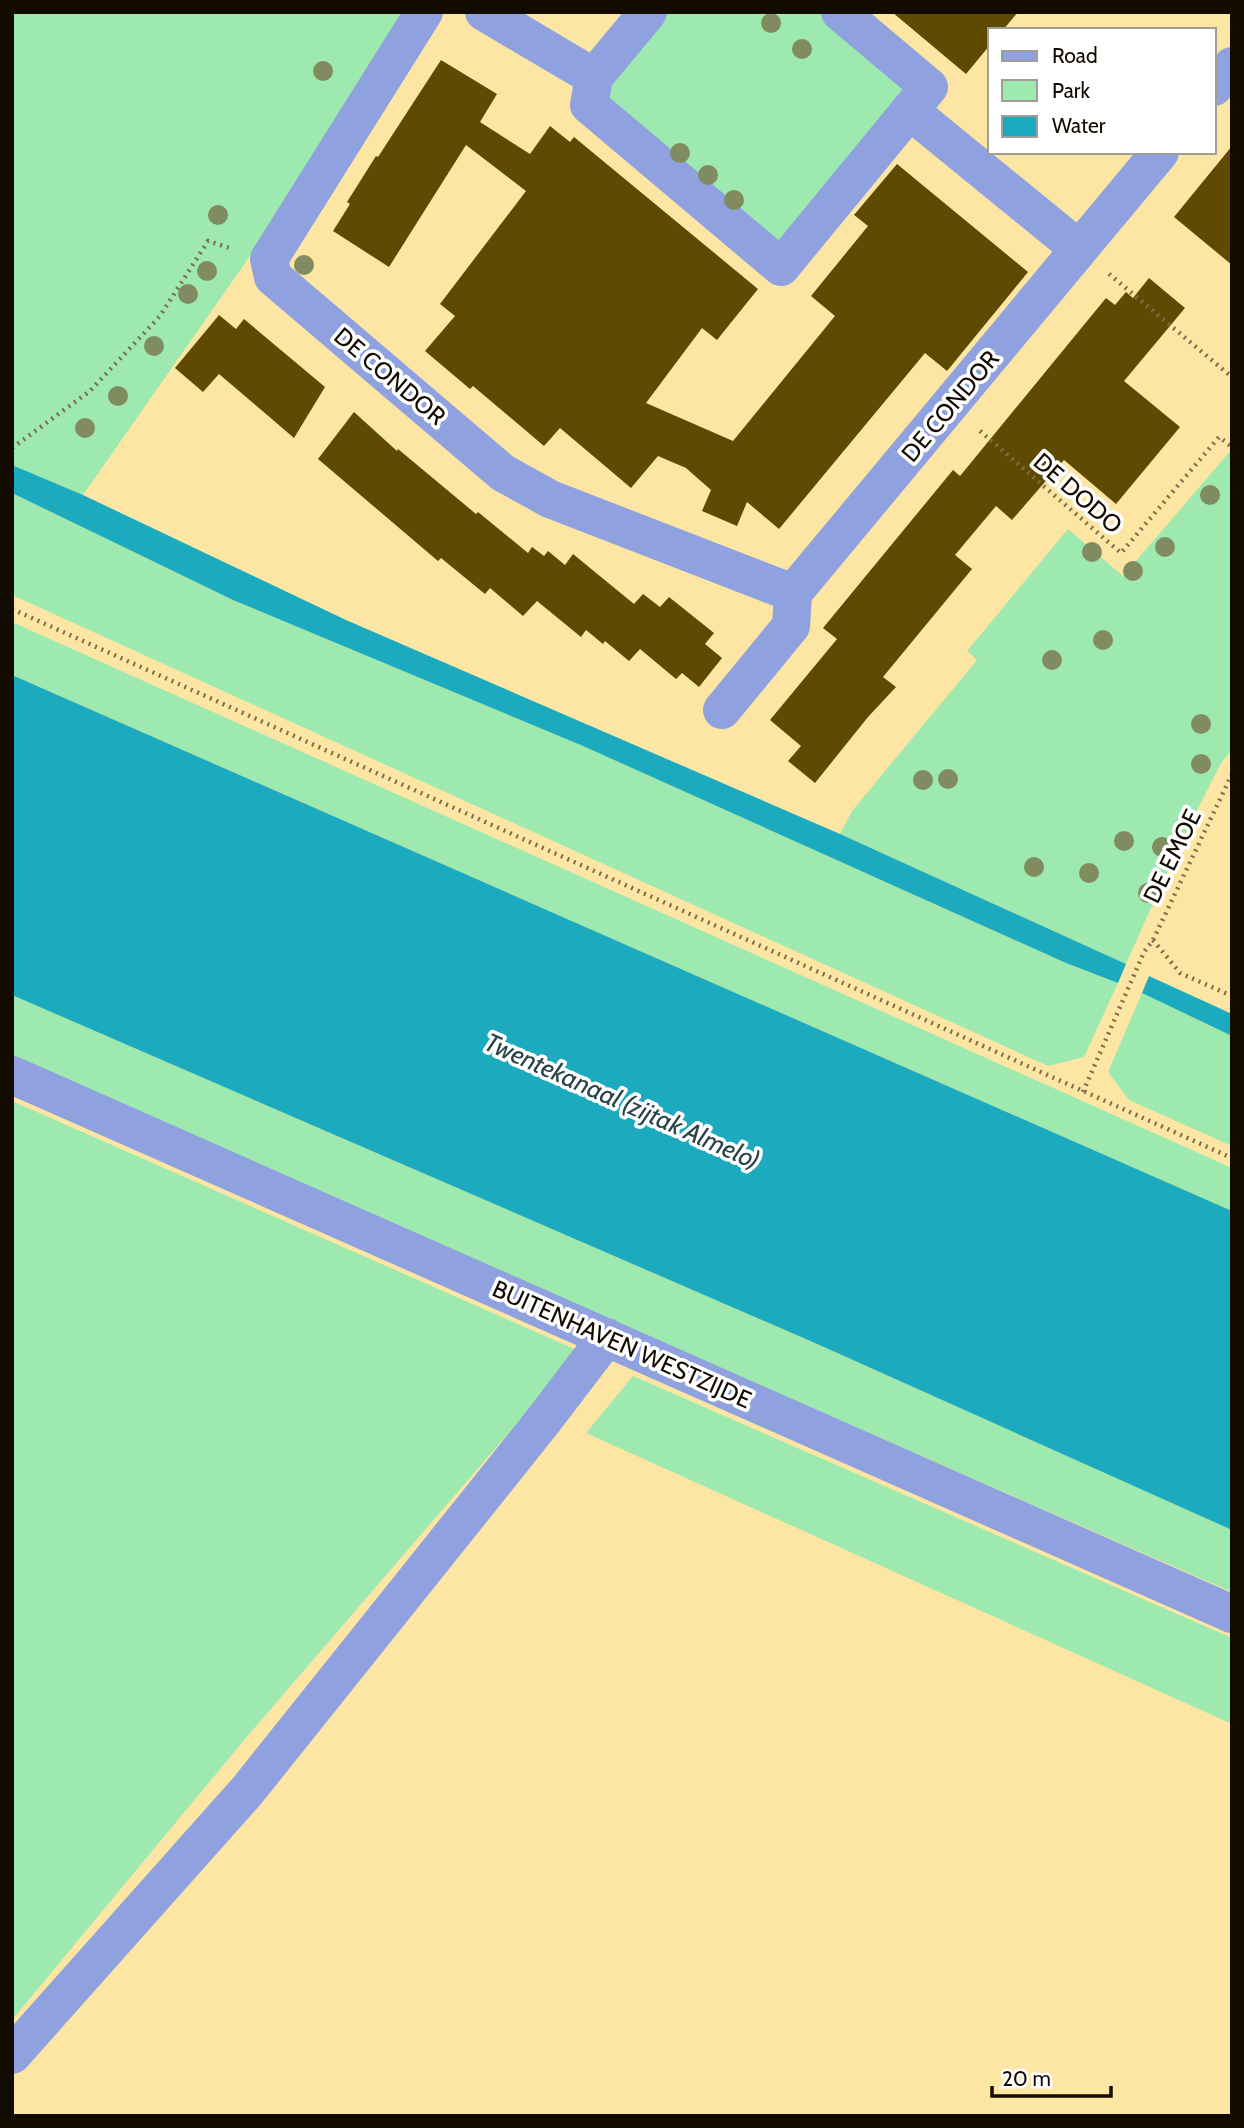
<svg xmlns="http://www.w3.org/2000/svg" width="1244" height="2128" font-family="Cabin,sans-serif">
  <style>
    .green { fill: #9de9af }
    .water { fill: #1caabf }
    .building { fill: #5e4a01 }
    .lines { fill: none; stroke-linecap: round; stroke-linejoin: round }
    .path { stroke: #7e6f4b; stroke-width: 4.5; stroke-dasharray: 2 5; stroke-linecap: butt }
    .minor { stroke: #8fa1de; stroke-width: 38 }
    .tree { fill: #808c5f }
    .labels { text-anchor: middle; dominant-baseline: central; stroke-width: 7; stroke-linejoin: round; paint-order: stroke }
    .street-label { font-size: 24px; fill: #130b00; stroke: #fff }
    .water-label { font-size: 26px; font-style: italic; fill: #294449; stroke: #fff }
  </style>
  <rect width="100%" height="100%" fill="#fde6a4"/>
  <path class="green" d="M 12,12 L 404,12 L 250,256 L 83,495 L 12,465 Z
    M 669,12 L 824,12 L 914,87 L 780,251 L 599,98 Z
    M 1232,449 L 1232,750 L 1221,763 L 1176,852 L 1126,964 L 840,834 L 852,811 L 977,660 L 967,651 L 1068,529 L 1123,576 Z
    M 12,493 L 233,600 L 583,746 L 1066,963 L 1118,983 L 1084,1057 L 1048,1066 L 12,595 Z
    M 12,622 L 1232,1168 L 1232,1211 L 12,675 Z
    M 1142,993 L 1232,1036 L 1232,1146 L 1129,1100 L 1108,1072 Z
    M 12,995 L 815,1343 L 1232,1530 L 1232,1592 L 12,1058 Z
    M 12,1101 L 579,1351 L 245,1739 L 12,2020 Z
    M 633,1376 L 1232,1638 L 1232,1724 L 586,1433 Z"/>
  <path class="water" d="M 12,465 L 83,495 L 346,620 L 840,834 L 1126,964 L 1118,983 L 1066,963 L 583,746 L 233,600 L 12,493 Z
    M 12,675 L 1232,1211 L 1232,1530 L 815,1343 L 12,995 Z
    M 1149,976 L 1232,1014 L 1232,1036 L 1142,993 Z"/>
  <path class="building" d="M 892,12 L 1018,12 L 1003,30 L 990,30 L 990,45 L 966,74 Z
    M 441,60 L 497,94 L 480,122 L 530,154 L 550,126 L 570,142 L 574,137 L 758,289 L 717,340 L 702,328 L 646,403 L 733,441 L 835,316 L 811,296 L 868,226 L 854,215 L 897,164 L 1028,272 L 947,371 L 925,353 L 779,529 L 747,502 L 737,526 L 702,511 L 711,490 L 686,468 L 658,456 L 631,488 L 560,428 L 544,446 L 473,386 L 470,389 L 425,351 L 455,316 L 440,304 L 526,191 L 466,145 L 389,267 L 333,231 L 350,204 L 347,202 L 376,156 L 378,157 Z
    M 1232,146 L 1232,265 L 1174,217 Z
    M 1149,278 L 1185,308 L 1124,381 L 1180,427 L 1116,504 L 1064,460 L 1012,520 L 996,506 L 955,555 L 972,569 L 883,677 L 896,687 L 868,717 L 815,783 L 788,761 L 801,746 L 770,720 L 837,639 L 823,628 L 953,470 L 960,476 L 1106,298 L 1115,305 L 1126,292 L 1133,298 Z
    M 219,315 L 236,329 L 244,319 L 325,387 L 294,438 L 219,374 L 203,392 L 175,368 Z
    M 354,412 L 397,451 L 398,449 L 476,514 L 478,512 L 528,553 L 532,547 L 544,556 L 548,551 L 565,565 L 573,554 L 634,604 L 643,594 L 660,607 L 669,597 L 714,633 L 705,644 L 722,658 L 699,687 L 682,673 L 676,679 L 640,649 L 629,661 L 605,641 L 603,644 L 586,630 L 581,637 L 537,601 L 523,616 L 490,588 L 485,594 L 441,558 L 438,561 L 318,459 Z"/>
  <g class="lines">
    <path class="path" d="M 1109,274 L 1232,377
      M 980,431 L 1121,553 L 1219,437 L 1232,447
      M 12,448 L 90,391 L 160,316 L 208,241 L 233,249
      M 12,609 L 1232,1158
      M 1153,940 L 1180,973 L 1232,996
      M 1083,1092 L 1144,952 L 1153,940 L 1232,774"/>
    <path class="minor" d="M 424,12 L 269,259 L 273,277 L 503,473 L 550,499 L 793,593
      M 484,12 L 594,77 L 648,12
      M 594,77 L 589,105 L 781,267 L 929,87 L 840,12
      M 1214,87 L 1232,66
      M 910,111 L 1079,249
      M 722,710 L 791,626 L 793,593 L 1160,152
      M 12,1075 L 1232,1614
      M 12,2055 L 247,1791 L 543,1421 L 607,1337"/>
  </g>
  <g class="tree">
    <circle cx="771" cy="23" r="10"/>
    <circle cx="802" cy="49" r="10"/>
    <circle cx="323" cy="71" r="10"/>
    <circle cx="680" cy="153" r="10"/>
    <circle cx="708" cy="175" r="10"/>
    <circle cx="734" cy="200" r="10"/>
    <circle cx="218" cy="215" r="10"/>
    <circle cx="304" cy="265" r="10"/>
    <circle cx="207" cy="271" r="10"/>
    <circle cx="188" cy="294" r="10"/>
    <circle cx="154" cy="346" r="10"/>
    <circle cx="118" cy="396" r="10"/>
    <circle cx="85" cy="428" r="10"/>
    <circle cx="1210" cy="495" r="10"/>
    <circle cx="1165" cy="547" r="10"/>
    <circle cx="1092" cy="552" r="10"/>
    <circle cx="1133" cy="571" r="10"/>
    <circle cx="1103" cy="640" r="10"/>
    <circle cx="1052" cy="660" r="10"/>
    <circle cx="1201" cy="724" r="10"/>
    <circle cx="1201" cy="764" r="10"/>
    <circle cx="948" cy="779" r="10"/>
    <circle cx="923" cy="780" r="10"/>
    <circle cx="1124" cy="841" r="10"/>
    <circle cx="1162" cy="847" r="10"/>
    <circle cx="1034" cy="867" r="10"/>
    <circle cx="1089" cy="873" r="10"/>
    <circle cx="1148" cy="893" r="10"/>
  </g>
  <g class="labels">
    <g class="street-label">
      <text transform="translate(390 376) rotate(40)">DE CONDOR</text>
      <text transform="translate(950 406) rotate(-50)">DE CONDOR</text>
      <text transform="translate(1078 493) rotate(41)">DE DODO</text>
      <text transform="translate(1172 856) rotate(-64)">DE EMOE</text>
      <text transform="translate(622 1344) rotate(24)">BUITENHAVEN WESTZIJDE</text>
    </g>
    <g class="water-label">
      <text transform="translate(622 1101) rotate(24)">Twentekanaal (zijtak Almelo)</text>
    </g>
  </g>
  <rect width="1244" height="2128" fill="none" stroke="#130b00" stroke-width="28"/>
  <rect x="988" y="28" width="228" height="126" fill="#ffffff" stroke="#a19d99" stroke-width="2"/>
  <rect x="1002" y="51" width="35" height="10" fill="#8fa1de" stroke="#a19d99" stroke-width="2"/>
  <text x="1052" y="63" font-size="21" fill="#130b00">Road</text>
  <rect x="1002" y="80" width="35" height="21" fill="#9de9af" stroke="#a19d99" stroke-width="2"/>
  <text x="1052" y="98" font-size="21" fill="#130b00">Park</text>
  <rect x="1002" y="116" width="35" height="21" fill="#1caabf" stroke="#a19d99" stroke-width="2"/>
  <text x="1052" y="133" font-size="21" fill="#130b00">Water</text>
  <path d="M992 2086v10h119v-10" fill="none" stroke="#130b00" stroke-width="3.5"/>
  <text x="1002" y="2086" font-size="21" fill="#130b00" stroke="#ffffff" stroke-width="5" paint-order="stroke">20 m</text>
</svg>
